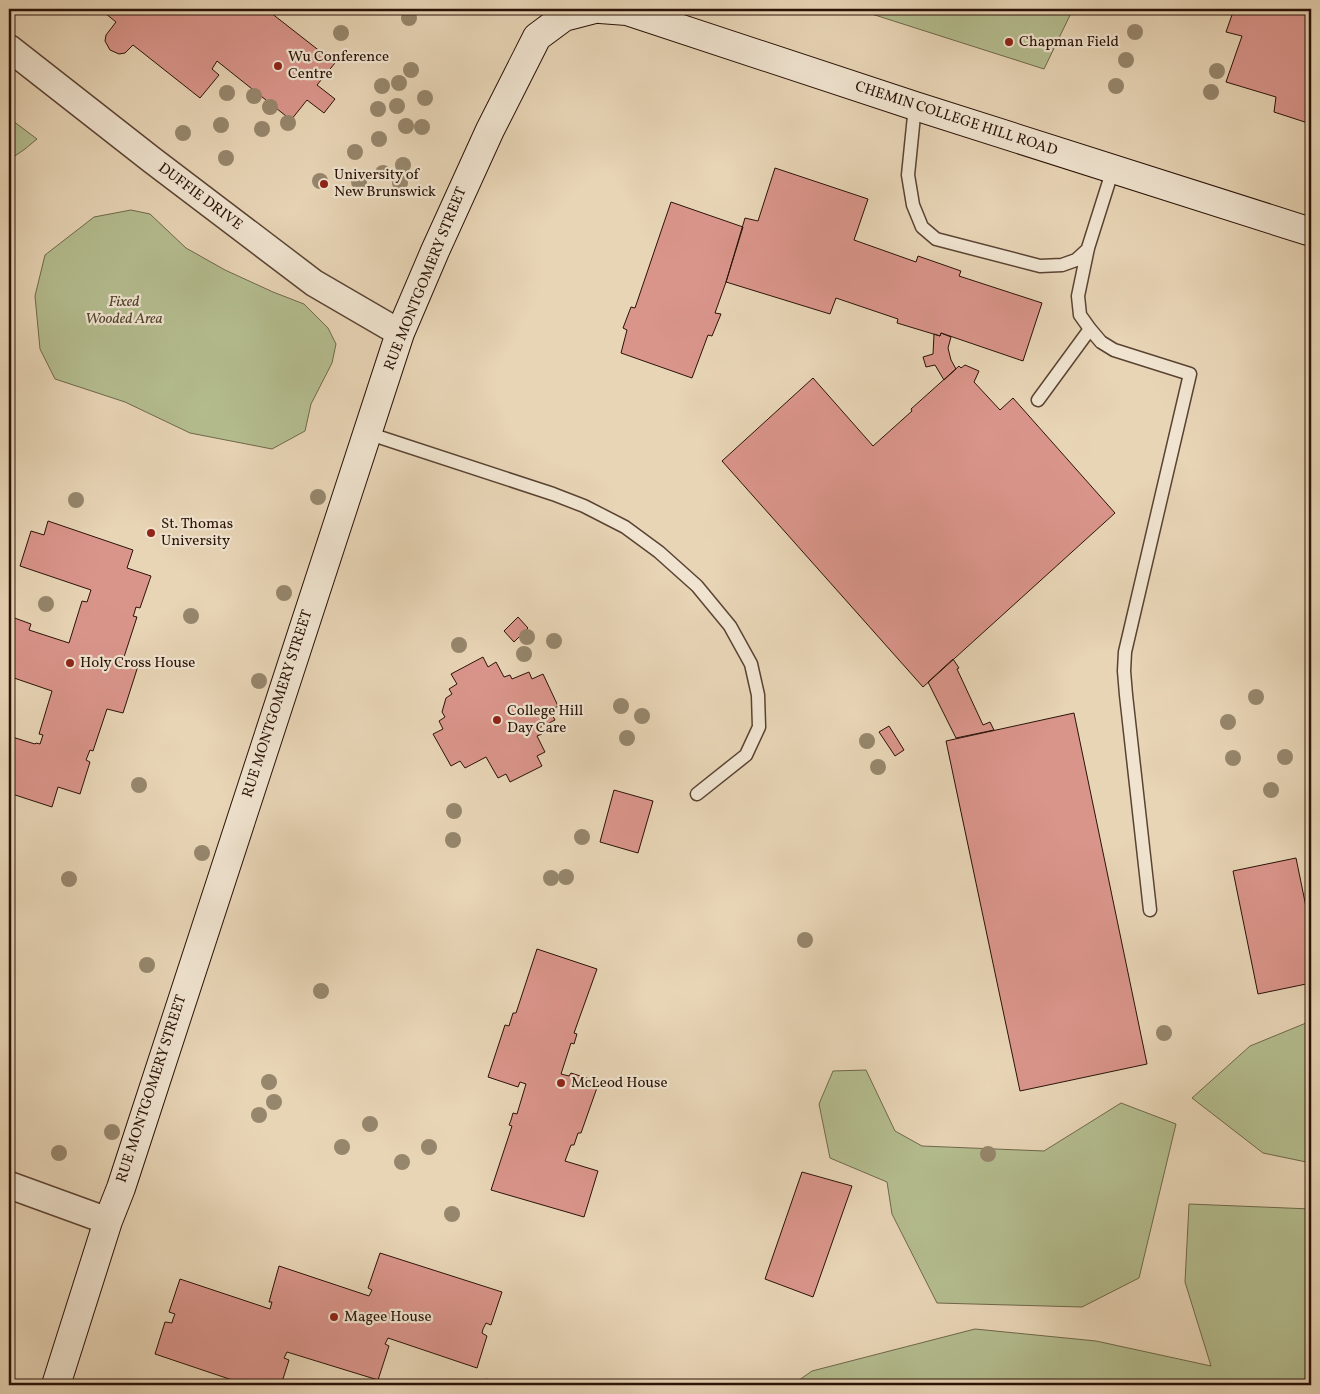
<svg xmlns="http://www.w3.org/2000/svg" width="1320" height="1394" font-family="Vollkorn,serif">
  <style>
    .green { fill: #b4bd8f; stroke: #6f684b }
    .building { fill: #da958b; stroke: #2a1207 }
    .lines { fill: none; stroke-linecap: round; stroke-linejoin: round }
    .lane-casing { stroke: #5a4333; stroke-width: 15 }
    .street-casing { stroke: #5a4333; stroke-width: 29 }
    .secondary-casing { stroke: #2a1207; stroke-width: 30 }
    .lane { stroke: #f0e4d0; stroke-width: 12 }
    .street { stroke: #f0e4d0; stroke-width: 26 }
    .secondary { stroke: #f0e4d0; stroke-width: 28 }
    .tree { fill: #96866c }
    .poi-dot { fill: #8f2418; stroke: #f0e4d0; stroke-width: 2 }
    .labels { text-anchor: middle; dominant-baseline: central; stroke-width: 4.5; stroke-linejoin: round; paint-order: stroke }
    .poi-label { font-size: 15px; fill: #2a1207; stroke: #f0e4d0; text-anchor: start }
    .street-label { font-size: 15px; fill: #2a1207; stroke: #f0e4d0 }
    .park-label { font-size: 15px; font-style: italic; fill: #534530; stroke: #f0e4d0 }
  </style>
  <rect width="100%" height="100%" fill="#e8d5b6"/>
  <filter id="stains"><feTurbulence type="fractalNoise" baseFrequency=".004" numOctaves="4"/><feColorMatrix values="0 0 0 0 .2 0 0 0 0 .09 0 0 0 0 .02 0 0 0 .5 -.17"/></filter>
  <radialGradient id="worn" r=".72"><stop offset=".6" stop-color="#630" stop-opacity="0"/><stop offset="1" stop-color="#630" stop-opacity=".3"/></radialGradient>
  <path class="green" d="M 856,9 L 1073,9 L 1044,69 Z
    M 9,118 L 37,139 L 25,149 L 9,160 Z
    M 131,210 L 150,214 L 186,248 L 225,270 L 273,292 L 304,304 L 328,328 L 336,344 L 332,363 L 311,404 L 305,431 L 272,449 L 190,433 L 125,402 L 55,379 L 40,349 L 35,296 L 45,255 L 94,217 Z
    M 1311,1021 L 1311,1163 L 1263,1153 L 1192,1098 L 1250,1046 Z
    M 866,1070 L 895,1131 L 922,1146 L 1044,1151 L 1121,1103 L 1176,1124 L 1139,1278 L 1082,1307 L 937,1303 L 892,1214 L 887,1182 L 830,1158 L 819,1104 L 833,1071 Z
    M 1189,1204 L 1311,1209 L 1311,1385 L 792,1385 L 812,1371 L 975,1329 L 1096,1341 L 1211,1366 L 1185,1282 Z"/>
  <path class="building" d="M 100,9 L 266,9 L 335,63 L 317,85 L 335,99 L 324,113 L 307,100 L 291,120 L 217,61 L 212,69 L 219,75 L 200,98 L 133,45 L 125,53 L 119,54 L 110,50 L 105,41 L 106,35 L 116,22 Z
    M 1234,9 L 1311,9 L 1311,124 L 1274,112 L 1276,97 L 1226,82 L 1242,36 L 1226,32 Z
    M 775,168 L 868,199 L 854,240 L 916,262 L 918,256 L 961,271 L 959,276 L 1042,303 L 1023,361 L 941,333 L 940,336 L 897,323 L 898,319 L 836,298 L 830,314 L 726,282 L 745,218 L 758,221 Z
    M 671,202 L 743,227 L 726,282 L 715,313 L 721,314 L 712,336 L 708,335 L 692,378 L 621,353 L 627,330 L 623,328 L 631,307 L 635,308 Z
    M 941,333 L 951,337 L 948,348 L 951,360 L 956,369 L 944,380 L 935,365 L 926,367 L 923,357 L 933,354 L 934,334 L 940,336 Z
    M 965,365 L 979,371 L 974,382 L 1000,410 L 1013,398 L 1115,513 L 923,687 L 722,461 L 813,378 L 873,446 L 912,411 L 911,409 L 959,366 L 961,368 Z
    M 48,521 L 133,550 L 127,568 L 151,576 L 140,608 L 136,607 L 134,614 L 133,616 L 137,617 L 123,660 L 138,666 L 123,713 L 107,709 L 93,751 L 90,750 L 86,760 L 90,762 L 80,794 L 58,787 L 52,807 L 9,793 L 9,736 L 35,744 L 36,743 L 40,744 L 43,735 L 39,734 L 52,691 L 14,678 L 11,687 L 9,686 L 9,616 L 31,624 L 29,630 L 69,643 L 82,601 L 87,602 L 91,590 L 20,566 L 31,531 L 44,535 Z
    M 518,617 L 528,628 L 514,642 L 504,631 Z
    M 483,657 L 488,667 L 496,662 L 504,677 L 510,675 L 512,679 L 529,672 L 532,679 L 543,674 L 558,706 L 550,711 L 555,720 L 539,728 L 542,734 L 537,736 L 545,752 L 537,756 L 542,766 L 510,782 L 506,774 L 498,778 L 486,757 L 465,768 L 460,761 L 451,766 L 433,734 L 443,729 L 439,721 L 445,717 L 442,712 L 446,698 L 452,694 L 449,689 L 457,684 L 451,674 Z
    M 953,659 L 959,668 L 957,669 L 983,725 L 990,722 L 994,730 L 956,738 L 928,682 Z
    M 1074,713 L 1147,1064 L 1020,1091 L 946,741 Z
    M 889,726 L 904,750 L 895,756 L 879,732 Z
    M 614,790 L 653,801 L 638,853 L 600,842 Z
    M 1296,858 L 1311,931 L 1311,983 L 1258,994 L 1233,871 Z
    M 537,949 L 597,969 L 574,1033 L 577,1034 L 574,1044 L 571,1043 L 561,1074 L 569,1076 L 571,1073 L 599,1082 L 581,1133 L 578,1133 L 574,1145 L 571,1145 L 565,1161 L 598,1171 L 584,1217 L 491,1190 L 512,1126 L 509,1125 L 511,1120 L 513,1113 L 517,1114 L 526,1084 L 520,1082 L 518,1087 L 488,1077 L 505,1025 L 509,1026 L 513,1013 L 516,1013 Z
    M 802,1172 L 852,1186 L 813,1297 L 765,1279 Z
    M 380,1253 L 502,1292 L 491,1325 L 486,1323 L 483,1329 L 482,1333 L 487,1336 L 477,1368 L 388,1338 L 385,1344 L 389,1346 L 378,1380 L 287,1352 L 284,1358 L 289,1360 L 281,1385 L 247,1385 L 155,1354 L 165,1322 L 172,1323 L 173,1319 L 175,1314 L 169,1312 L 180,1279 L 270,1309 L 272,1302 L 269,1302 L 279,1266 L 369,1296 L 372,1290 L 368,1288 Z
    M 486,1379 L 506,1385 L 484,1385 Z"/>
  <g class="lines">
    <defs>
      <path id="lane" d="M 915,106 L 908,175 L 913,205 L 922,227 L 936,239 L 1040,266 L 1062,265 L 1076,260 L 1088,249
        M 1113,169 L 1088,248 L 1078,296 L 1080,315 L 1090,329 L 1101,342 L 1114,350 L 1190,374 L 1125,652 L 1124,671 L 1126,695 L 1150,910
        M 1038,400 L 1090,329
        M 367,433 L 553,494 L 584,506 L 625,527 L 659,552 L 697,586 L 730,626 L 751,664 L 758,695 L 759,727 L 746,755 L 697,794"/>
      <path id="street" d="M 9,48 L 152,160 L 314,283 L 400,333
        M 9,1185 L 108,1221"/>
      <path id="secondary" d="M 600,9 L 627,11 L 915,106 L 1311,232
        M 56,1385 L 108,1221 L 121,1188 L 400,333 L 435,251 L 490,130 L 537,37 L 564,17 L 595,9"/>
    </defs>
    <use href="#lane" class="lane-casing"/>
    <use href="#street" class="street-casing"/>
    <use href="#secondary" class="secondary-casing"/>
    <use href="#lane" class="lane"/>
    <use href="#street" class="street"/>
    <use href="#secondary" class="secondary"/>
  </g>
  <g class="tree">
    <circle cx="409" cy="18" r="8"/>
    <circle cx="1135" cy="32" r="8"/>
    <circle cx="341" cy="33" r="8"/>
    <circle cx="1126" cy="60" r="8"/>
    <circle cx="411" cy="70" r="8"/>
    <circle cx="1217" cy="71" r="8"/>
    <circle cx="399" cy="83" r="8"/>
    <circle cx="382" cy="86" r="8"/>
    <circle cx="1116" cy="86" r="8"/>
    <circle cx="1211" cy="92" r="8"/>
    <circle cx="227" cy="93" r="8"/>
    <circle cx="254" cy="96" r="8"/>
    <circle cx="425" cy="98" r="8"/>
    <circle cx="397" cy="106" r="8"/>
    <circle cx="270" cy="107" r="8"/>
    <circle cx="378" cy="109" r="8"/>
    <circle cx="288" cy="123" r="8"/>
    <circle cx="221" cy="125" r="8"/>
    <circle cx="406" cy="126" r="8"/>
    <circle cx="422" cy="127" r="8"/>
    <circle cx="262" cy="129" r="8"/>
    <circle cx="183" cy="133" r="8"/>
    <circle cx="379" cy="139" r="8"/>
    <circle cx="355" cy="152" r="8"/>
    <circle cx="226" cy="158" r="8"/>
    <circle cx="403" cy="165" r="8"/>
    <circle cx="383" cy="173" r="8"/>
    <circle cx="320" cy="181" r="8"/>
    <circle cx="359" cy="182" r="8"/>
    <circle cx="400" cy="183" r="8"/>
    <circle cx="318" cy="497" r="8"/>
    <circle cx="76" cy="500" r="8"/>
    <circle cx="284" cy="593" r="8"/>
    <circle cx="46" cy="604" r="8"/>
    <circle cx="191" cy="616" r="8"/>
    <circle cx="527" cy="637" r="8"/>
    <circle cx="554" cy="641" r="8"/>
    <circle cx="459" cy="645" r="8"/>
    <circle cx="524" cy="654" r="8"/>
    <circle cx="259" cy="681" r="8"/>
    <circle cx="1256" cy="697" r="8"/>
    <circle cx="621" cy="706" r="8"/>
    <circle cx="642" cy="716" r="8"/>
    <circle cx="1228" cy="722" r="8"/>
    <circle cx="627" cy="738" r="8"/>
    <circle cx="867" cy="741" r="8"/>
    <circle cx="1285" cy="757" r="8"/>
    <circle cx="1233" cy="758" r="8"/>
    <circle cx="878" cy="767" r="8"/>
    <circle cx="139" cy="785" r="8"/>
    <circle cx="1271" cy="790" r="8"/>
    <circle cx="454" cy="811" r="8"/>
    <circle cx="582" cy="837" r="8"/>
    <circle cx="453" cy="840" r="8"/>
    <circle cx="202" cy="853" r="8"/>
    <circle cx="566" cy="877" r="8"/>
    <circle cx="551" cy="878" r="8"/>
    <circle cx="69" cy="879" r="8"/>
    <circle cx="805" cy="940" r="8"/>
    <circle cx="147" cy="965" r="8"/>
    <circle cx="321" cy="991" r="8"/>
    <circle cx="1164" cy="1033" r="8"/>
    <circle cx="269" cy="1082" r="8"/>
    <circle cx="274" cy="1102" r="8"/>
    <circle cx="259" cy="1115" r="8"/>
    <circle cx="370" cy="1124" r="8"/>
    <circle cx="112" cy="1132" r="8"/>
    <circle cx="342" cy="1147" r="8"/>
    <circle cx="429" cy="1147" r="8"/>
    <circle cx="59" cy="1153" r="8"/>
    <circle cx="988" cy="1154" r="8"/>
    <circle cx="402" cy="1162" r="8"/>
    <circle cx="452" cy="1214" r="8"/>
  </g>
  <g class="poi-dot">
    <circle cx="1009" cy="42" r="5"/>
    <circle cx="278" cy="66" r="5"/>
    <circle cx="324" cy="184" r="5"/>
    <circle cx="151" cy="533" r="5"/>
    <circle cx="70" cy="663" r="5"/>
    <circle cx="497" cy="720" r="5"/>
    <circle cx="561" cy="1083" r="5"/>
    <circle cx="334" cy="1317" r="5"/>
  </g>
  <g class="labels">
    <g class="poi-label">
      <text x="1019" y="42">Chapman Field</text>
      <text x="288" y="57">Wu Conference<tspan x="288" dy="17">Centre</tspan></text>
      <text x="334" y="175">University of<tspan x="334" dy="17">New Brunswick</tspan></text>
      <text x="161" y="524">St. Thomas<tspan x="161" dy="17">University</tspan></text>
      <text x="80" y="663">Holy Cross House</text>
      <text x="507" y="711">College Hill<tspan x="507" dy="17">Day Care</tspan></text>
      <text x="571" y="1083">McLeod House</text>
      <text x="344" y="1317">Magee House</text>
    </g>
    <g class="street-label">
      <text transform="translate(956 119) rotate(18)">CHEMIN COLLEGE HILL ROAD</text>
      <text transform="translate(200 197) rotate(37)">DUFFIE DRIVE</text>
      <text transform="translate(426 279) rotate(-68)">RUE MONTGOMERY STREET</text>
      <text transform="translate(278 704) rotate(-72)">RUE MONTGOMERY STREET</text>
      <text transform="translate(152 1089) rotate(-72)">RUE MONTGOMERY STREET</text>
    </g>
    <g class="park-label">
      <text x="124" y="302">Fixed<tspan x="124" dy="17">Wooded Area</tspan></text>
    </g>
  </g>
  <rect width="1320" height="1394" fill="none" stroke="#e8d5b6" stroke-width="30"/>
  <rect x="10" y="10" width="1300" height="1374" fill="none" stroke="#2a1207" stroke-width="2.5"/>
  <rect x="15" y="15" width="1290" height="1364" fill="none" stroke="#2a1207"/>
  <rect width="100%" height="100%" filter="url(#stains)"/>
  <rect width="100%" height="100%" fill="url(#worn)"/>
</svg>
